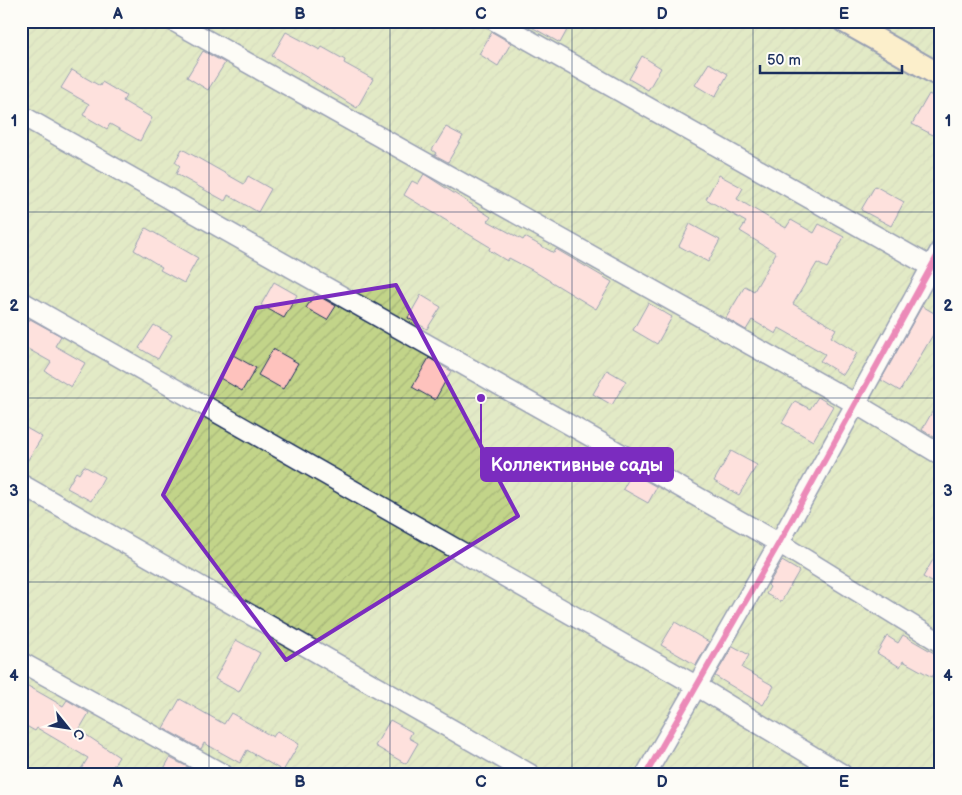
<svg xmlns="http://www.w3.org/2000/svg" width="962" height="795" font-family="'Balsamiq Sans',sans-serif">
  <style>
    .garden { fill: url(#garden-furrows); stroke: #6e8274 }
    .building { fill: #fec2bd; stroke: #1b2f5e }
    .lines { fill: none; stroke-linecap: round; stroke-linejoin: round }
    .minor-casing { stroke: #1b2f5e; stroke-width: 22 }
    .major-casing { stroke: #1b2f5e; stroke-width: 26 }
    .minor { stroke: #fdfcf7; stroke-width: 19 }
    .major { stroke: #fbdf96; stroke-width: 22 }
    .cycleway-casing { stroke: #fdfcf7; stroke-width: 9 }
    .cycleway { stroke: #d6006c; stroke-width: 6 }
    .marked { fill: none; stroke: #7b2cbf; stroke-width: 4; stroke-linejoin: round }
    .grid { fill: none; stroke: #1b2f5e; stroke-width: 1; stroke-opacity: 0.55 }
    .leader { fill: none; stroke: #7b2cbf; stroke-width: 2 }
    .callout-dot { fill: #7b2cbf; stroke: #fdfcf7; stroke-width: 2 }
    .callout { fill: #7b2cbf; stroke: #7b2cbf; stroke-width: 2 }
    .callout-label { font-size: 18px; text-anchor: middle; font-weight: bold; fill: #fff }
    .neatline { fill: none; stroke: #1b2f5e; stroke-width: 2 }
    .grid-label { font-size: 16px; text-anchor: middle; font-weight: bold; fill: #1b2f5e }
  </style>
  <defs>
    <pattern id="garden-furrows" width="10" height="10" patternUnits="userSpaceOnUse" patternTransform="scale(1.25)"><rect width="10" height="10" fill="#c2d489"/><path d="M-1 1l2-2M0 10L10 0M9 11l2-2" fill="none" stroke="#a6b679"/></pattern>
  </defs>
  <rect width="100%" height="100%" fill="#fdfcf7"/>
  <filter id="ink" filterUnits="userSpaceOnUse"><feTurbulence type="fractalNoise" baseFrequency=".02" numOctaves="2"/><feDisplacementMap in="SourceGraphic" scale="10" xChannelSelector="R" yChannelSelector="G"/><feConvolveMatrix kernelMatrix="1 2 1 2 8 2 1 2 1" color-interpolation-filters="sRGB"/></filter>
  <g filter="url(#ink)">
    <path class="garden" d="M 21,21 L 941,21 L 941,774 L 21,774 Z"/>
    <path class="building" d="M 521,21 L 572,21 L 560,43 Z
      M 286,32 L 320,50 L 322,47 L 345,60 L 344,63 L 373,79 L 357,108 L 272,56 Z
      M 492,32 L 511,43 L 498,66 L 479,54 Z
      M 203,51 L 225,63 L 208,90 L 187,77 Z
      M 642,56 L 661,68 L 648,90 L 629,79 Z
      M 709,63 L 728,74 L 715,97 L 695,85 Z
      M 72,70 L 100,86 L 102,82 L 126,96 L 123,101 L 152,118 L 140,141 L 110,124 L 107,129 L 83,115 L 89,104 L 61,88 Z
      M 929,94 L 941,101 L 941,121 L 933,135 L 912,124 Z
      M 446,127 L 463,136 L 448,162 L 435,155 L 436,153 L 432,150 Z
      M 182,149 L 244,184 L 248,176 L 271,189 L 258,212 L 228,195 L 225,201 L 176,174 L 180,166 L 175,162 Z
      M 424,174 L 491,217 L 488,221 L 523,240 L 525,237 L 554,253 L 556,249 L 612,282 L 596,309 L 532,270 L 509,258 L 507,261 L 489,250 L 490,247 L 404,195 L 412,181 L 418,184 Z
      M 719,175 L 743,188 L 737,199 L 786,228 L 791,220 L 814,233 L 819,224 L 844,237 L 827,268 L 817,263 L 793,304 L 836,329 L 831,337 L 857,353 L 843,375 L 820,361 L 825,354 L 779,328 L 776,334 L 752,320 L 746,330 L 726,318 L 745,286 L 754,291 L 776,253 L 740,231 L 746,222 L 706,199 Z
      M 875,186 L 904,202 L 891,226 L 861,210 Z
      M 690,224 L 720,240 L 708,262 L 679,246 Z
      M 146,228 L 198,258 L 184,283 L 160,270 L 162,267 L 134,250 Z
      M 274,282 L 297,295 L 284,318 L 261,305 Z
      M 315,294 L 336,306 L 327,320 L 306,308 Z
      M 421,295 L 441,307 L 427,329 L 408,318 Z
      M 648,303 L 672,317 L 657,344 L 633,330 Z
      M 922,306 L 941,317 L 941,321 L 900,391 L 881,380 Z
      M 30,319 L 61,336 L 55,346 L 85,363 L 71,387 L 45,371 L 51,362 L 21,345 L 21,334 Z
      M 154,325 L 172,335 L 158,359 L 139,348 Z
      M 273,349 L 298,363 L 283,389 L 258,375 Z
      M 233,355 L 256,368 L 242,391 L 220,378 Z
      M 429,358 L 451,371 L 435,400 L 412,387 Z
      M 607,370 L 626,381 L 612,405 L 593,394 Z
      M 941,396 L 941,441 L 922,430 Z
      M 818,397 L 833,406 L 813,441 L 782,423 L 795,401 L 810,409 Z
      M 21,425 L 42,437 L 21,471 Z
      M 731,451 L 757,465 L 739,495 L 714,481 Z
      M 84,466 L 104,477 L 91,501 L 67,488 L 76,472 L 79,474 Z
      M 632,473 L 657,487 L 648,503 L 623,489 Z
      M 941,546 L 941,587 L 923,577 Z
      M 782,561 L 799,571 L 781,602 L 766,594 L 770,587 L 768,585 Z
      M 675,622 L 709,642 L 696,665 L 661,645 Z
      M 903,635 L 941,657 L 941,663 L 932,677 L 903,661 L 900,667 L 877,653 L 887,636 L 898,643 Z
      M 236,640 L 260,653 L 239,692 L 215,679 Z
      M 733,646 L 749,655 L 742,668 L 774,686 L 763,705 L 715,676 Z
      M 21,682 L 63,706 L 67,700 L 89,713 L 79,730 L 119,757 L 108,774 L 78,774 L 88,758 L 37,728 L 35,731 L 21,723 Z
      M 180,699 L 224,724 L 231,713 L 273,737 L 277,731 L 299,744 L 283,771 L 247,750 L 240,763 L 204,743 L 201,749 L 163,728 Z
      M 390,720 L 412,732 L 409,738 L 418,743 L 406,764 L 375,746 Z
      M 170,758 L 190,768 L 187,774 L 161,774 Z"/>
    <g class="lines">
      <defs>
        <path id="minor" d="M 173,21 L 856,404 L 941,455
          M 495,21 L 940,272
          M 21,115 L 779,543 L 941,643
          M 21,301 L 695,685 L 842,774
          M 21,484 L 530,774
          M 21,662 L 223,774
          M 646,774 L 779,543 L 941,249"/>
        <path id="major" d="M 844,21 L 941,76"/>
      </defs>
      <use href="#minor" class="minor-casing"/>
      <use href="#major" class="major-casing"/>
      <use href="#minor" class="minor"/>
      <use href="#major" class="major"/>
      <defs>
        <path id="cycleway" d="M 646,774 L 779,543 L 941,249"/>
      </defs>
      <use href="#cycleway" class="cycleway-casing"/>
      <use href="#cycleway" class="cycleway"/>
    </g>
  </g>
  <path d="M0 0H962V795H0ZM 396,285 L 518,516 L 286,660 L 163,495 L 256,308 Z" fill="#fdfcf7" fill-opacity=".55" fill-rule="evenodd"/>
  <path class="marked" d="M 396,285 L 518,516 L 286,660 L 163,495 L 256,308 Z"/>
  <path class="grid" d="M 209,21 L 209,774M 390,21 L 390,774M 572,21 L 572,774M 753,21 L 753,774M 21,212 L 941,212M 21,398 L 941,398M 21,582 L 941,582"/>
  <path class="leader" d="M481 398L481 464"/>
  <circle class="callout-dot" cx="481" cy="398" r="5"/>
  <rect class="callout" x="481" y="448" width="192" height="33" rx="5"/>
  <g class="callout-label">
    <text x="577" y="471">Коллективные сады</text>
  </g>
  <rect width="962" height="795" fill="none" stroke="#fdfcf7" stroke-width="55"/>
  <g transform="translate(68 728) rotate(120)" stroke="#fdfcf7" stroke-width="4" paint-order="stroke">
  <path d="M0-4L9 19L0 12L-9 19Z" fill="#1b2f5e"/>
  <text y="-8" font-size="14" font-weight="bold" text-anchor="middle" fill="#1b2f5e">С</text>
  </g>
  <path d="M760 65v8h142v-8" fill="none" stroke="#1b2f5e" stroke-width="2.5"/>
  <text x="767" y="65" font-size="15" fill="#1b2f5e" stroke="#fdfcf7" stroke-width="4" paint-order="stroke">50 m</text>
  <rect x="28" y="28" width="906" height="740" class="neatline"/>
  <g class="grid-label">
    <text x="118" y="19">A</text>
    <text x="300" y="19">B</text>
    <text x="481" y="19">C</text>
    <text x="662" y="19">D</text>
    <text x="844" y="19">E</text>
    <text x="14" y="126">1</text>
    <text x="948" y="126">1</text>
    <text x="14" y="311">2</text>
    <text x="948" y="311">2</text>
    <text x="14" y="496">3</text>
    <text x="948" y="496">3</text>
    <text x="14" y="681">4</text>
    <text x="948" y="681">4</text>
    <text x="118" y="787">A</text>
    <text x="300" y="787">B</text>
    <text x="481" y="787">C</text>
    <text x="662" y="787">D</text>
    <text x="844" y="787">E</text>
  </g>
</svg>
